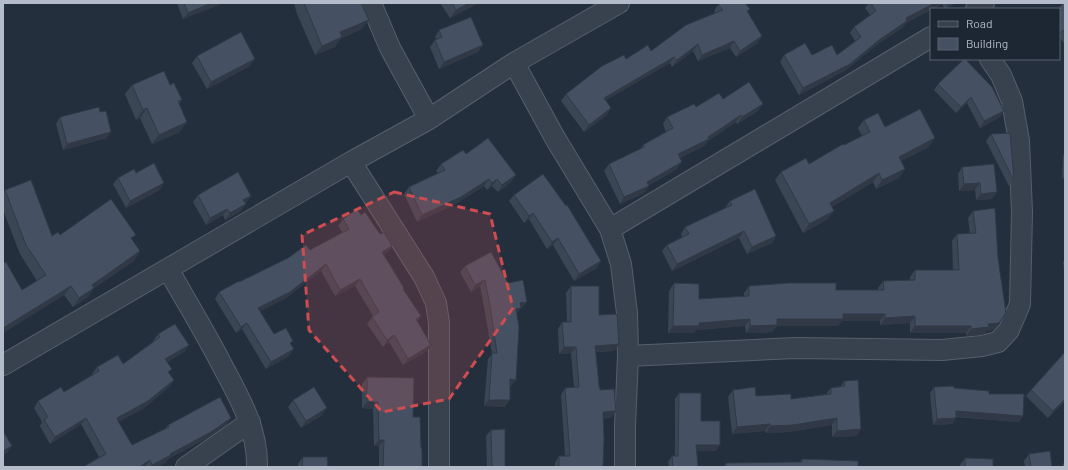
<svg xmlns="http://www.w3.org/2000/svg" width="1068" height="470" font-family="Barlow,sans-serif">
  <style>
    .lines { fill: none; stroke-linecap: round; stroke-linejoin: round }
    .street-casing { stroke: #565f6c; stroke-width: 22 }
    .street { stroke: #38414e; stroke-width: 20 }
    .wall { fill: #3b4654 }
    .shaded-wall { fill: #303945 }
    .building { fill: #455162; stroke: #303945 }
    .marked { fill: #ce4d50; fill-opacity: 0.2; stroke: #ce4d50; stroke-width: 3; stroke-dasharray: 8 5; stroke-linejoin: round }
  </style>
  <rect width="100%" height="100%" fill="#242f3e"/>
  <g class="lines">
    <defs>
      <path id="street" d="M 371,3 L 390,48 L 429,119
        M 976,9 L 984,3
        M 514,63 L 555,138 L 610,229 L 621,264 L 627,313 L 628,356 L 625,426 L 625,467
        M 351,162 L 424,277 L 436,303 L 439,323 L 439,467
        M 610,229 L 931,37
        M 168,269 C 186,301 205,332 222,365 C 239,397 258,429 257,467
        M 628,356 L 795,348 L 942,350 L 982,346 L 998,342 L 1009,330 L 1020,304 L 1022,212 L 1019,141 L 1012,101 L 1001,75 L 990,59
        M 3,365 L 351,162 L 429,119 L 514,63 L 619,3
        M 186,467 L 250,422"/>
    </defs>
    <use href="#street" class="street-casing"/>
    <use href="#street" class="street"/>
  </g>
  <path class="wall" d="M 177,3 L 223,3 L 183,19 Z
    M 294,3 L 361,3 L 362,29 L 340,39 L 335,47 L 315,55 L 297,14 Z
    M 440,3 L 479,3 L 450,18 Z
    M 869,3 L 956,3 L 945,9 L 942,4 L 906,23 L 903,27 L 875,46 L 846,70 L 799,95 L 780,62 L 784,55 L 837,55 L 855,41 L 850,33 L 854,27 L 870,15 L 865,8 Z
    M 1065,3 L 1065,44 L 1059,37 L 1059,9 Z
    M 718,5 L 750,9 L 747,12 L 758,43 L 736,57 L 730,48 L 698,61 L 693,51 L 672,67 L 670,63 L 606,100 L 607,115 L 584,132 L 561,101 L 566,94 L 626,59 L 651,51 L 715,13 L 714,11 Z
    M 439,30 L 483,45 L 478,52 L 439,69 L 430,47 L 435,40 L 436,39 L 435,37 Z
    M 197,56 L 250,66 L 207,89 L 192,63 Z
    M 964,59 L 1000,117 L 980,128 L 967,103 L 956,113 L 934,90 L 938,84 Z
    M 132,85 L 170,85 L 182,100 L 179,104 L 180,132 L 152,144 L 140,118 L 136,120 L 125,94 Z
    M 723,99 L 758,111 L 737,124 L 736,122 L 708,141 L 704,146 L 680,158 L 677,169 L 649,185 L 644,193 L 620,204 L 604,171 L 609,164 L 639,150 L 643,145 L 666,132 L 663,124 L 667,117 L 696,107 Z
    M 60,117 L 107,138 L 63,150 L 56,124 Z
    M 864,120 L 885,127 L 929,147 L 901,161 L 905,169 L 899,178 L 876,189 L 873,182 L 832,207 L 828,219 L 803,233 L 775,180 L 781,172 L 809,164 L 844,145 L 862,136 L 858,128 Z
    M 991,134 L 1014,179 L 1009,186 L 986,141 Z
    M 1065,153 L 1065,183 L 1064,179 L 1062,179 L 1063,156 Z
    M 466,154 L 516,175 L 511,182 L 498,192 L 492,186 L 487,190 L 484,186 L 456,204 L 417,222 L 404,194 L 409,187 L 438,173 L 436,171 L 441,164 Z
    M 962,167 L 997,192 L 992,199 L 976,200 L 975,190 L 959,191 L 958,174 Z
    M 136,173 L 160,190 L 126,208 L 113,184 L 118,178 Z
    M 5,190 L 52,236 L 60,235 L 132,240 L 140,251 L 134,261 L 94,288 L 88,297 L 73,307 L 64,295 L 3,333 L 3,263 L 22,290 L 37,281 L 20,254 L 3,210 L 3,193 Z
    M 198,195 L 246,203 L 245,203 L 246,204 L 241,211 L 225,220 L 223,215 L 206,225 L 193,202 Z
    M 514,195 L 597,268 L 574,281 L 553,245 L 547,249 L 529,219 L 524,223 L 509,201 Z
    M 730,201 L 776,236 L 772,243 L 747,254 L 739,238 L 672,271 L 662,251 L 667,245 L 682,237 L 681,234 L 685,227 L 725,208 Z
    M 973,211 L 994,330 L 986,331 L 984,334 L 980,335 L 966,336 L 966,333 L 910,333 L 910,323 L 880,325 L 880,321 L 842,321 L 838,326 L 777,326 L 772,332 L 746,333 L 745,326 L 696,330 L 694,333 L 668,333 L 669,291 L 674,283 L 699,299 L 744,296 L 744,293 L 749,286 L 836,290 L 878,290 L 878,288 L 883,281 L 910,280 L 910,277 L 915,270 L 953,270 L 952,241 L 957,234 L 970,234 L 968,218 Z
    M 361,215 L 392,246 L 388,252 L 384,255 L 404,288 L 403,290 L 421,316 L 417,321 L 431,345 L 427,351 L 403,365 L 389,342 L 383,347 L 367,324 L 372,317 L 373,316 L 355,286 L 335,296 L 321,271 L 286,298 L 260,311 L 274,334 L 291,345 L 289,356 L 266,369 L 242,329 L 236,333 L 215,299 L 219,292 L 310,250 L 343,233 L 338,226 L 343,219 Z
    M 491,252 L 522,308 L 520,309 L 517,313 L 516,380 L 511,386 L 510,386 L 505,407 L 484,406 L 488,359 L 492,354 L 485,313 L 480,286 L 471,292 L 460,272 L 465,266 Z
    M 1065,259 L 1065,277 L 1063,262 Z
    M 571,286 L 599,315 L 619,344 L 614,351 L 596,352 L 599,385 L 611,418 L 603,418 L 603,467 L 555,467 L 555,463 L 559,456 L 565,456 L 561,395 L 565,388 L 574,388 L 571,353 L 559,354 L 558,329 L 562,322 L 567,322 L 566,293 Z
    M 158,334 L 189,345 L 184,352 L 167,362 L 169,374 L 174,380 L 169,387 L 144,408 L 118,422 L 132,445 L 165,429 L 168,425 L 227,424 L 207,438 L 168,459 L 166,462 L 156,467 L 83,467 L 99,457 L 81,424 L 50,444 L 40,426 L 42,422 L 34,408 L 38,401 L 64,392 L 93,375 L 92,374 L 97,367 L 123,364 L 154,342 L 153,341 Z
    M 367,377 L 413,417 L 421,448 L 422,467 L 379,467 L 379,446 L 374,446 L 373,409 L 362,408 L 362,384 Z
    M 844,381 L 857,436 L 832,437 L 832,425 L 788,432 L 766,433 L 765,431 L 732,434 L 728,397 L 733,390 L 756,396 L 791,399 L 826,394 L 831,388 L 841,386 Z
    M 934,387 L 954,388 L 989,394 L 1023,416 L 1019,422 L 956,417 L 952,424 L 933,425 L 930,393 Z
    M 1031,390 L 1065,401 L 1048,418 L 1026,396 Z
    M 679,393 L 720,445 L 716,451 L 697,451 L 698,467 L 669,467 L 668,462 L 672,456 L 675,456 L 675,399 Z
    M 293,400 L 322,415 L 301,428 L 288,407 Z
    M 491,430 L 505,467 L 487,467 L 486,436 Z
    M 1029,454 L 1052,467 L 1025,467 L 1024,461 Z
    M 303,457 L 328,467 L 298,467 L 298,464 Z
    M 965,458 L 993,467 L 960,467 L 960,465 Z
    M 802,459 L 864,467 L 723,467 L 726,463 L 800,462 Z
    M 1065,461 L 1065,467 L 1061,467 Z"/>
  <path class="shaded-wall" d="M 211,3 L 223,3 L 183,19 L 188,13 Z
    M 469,3 L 479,3 L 450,18 L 456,10 Z
    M 935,3 L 942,3 L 906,23 L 903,27 L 875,46 L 846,70 L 799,95 L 803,88 L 906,18 Z
    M 949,3 L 956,3 L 945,9 Z
    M 369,20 L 362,29 L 340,39 L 335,47 L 315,55 L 322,46 L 340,32 Z
    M 762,36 L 758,43 L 736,57 L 740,51 Z
    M 734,41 L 730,48 L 698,61 L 702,55 Z
    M 698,44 L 693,51 L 672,67 L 677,60 Z
    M 483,45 L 478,52 L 439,69 L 444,62 Z
    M 674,57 L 670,63 L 599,104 L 604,98 Z
    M 255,59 L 250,66 L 207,89 L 211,82 Z
    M 971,97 L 967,103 L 956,113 L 961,107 Z
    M 763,104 L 758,111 L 737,124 L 742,117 Z
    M 147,108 L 140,118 L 136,120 L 143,110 Z
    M 611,108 L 607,115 L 584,132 L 589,125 Z
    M 1004,111 L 1000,117 L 980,128 L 984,121 Z
    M 741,115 L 736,122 L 708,141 L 704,146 L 673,161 L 678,154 L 708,137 Z
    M 187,122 L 180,132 L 152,144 L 159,135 Z
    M 111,132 L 107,138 L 63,150 L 67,144 Z
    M 935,138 L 929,147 L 893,165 L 899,157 Z
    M 682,162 L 677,169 L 642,188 L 647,182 Z
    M 905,169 L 899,178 L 876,189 L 882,180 Z
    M 879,173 L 873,182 L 824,212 L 830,203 Z
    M 1065,174 L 1065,178 L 1064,179 L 1062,179 Z
    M 516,175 L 511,182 L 498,192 L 502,185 Z
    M 489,179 L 484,186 L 456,204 L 417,222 L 422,215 Z
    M 497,179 L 492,186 L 487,190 L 492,183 Z
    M 164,183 L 160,190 L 126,208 L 130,201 Z
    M 980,183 L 975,190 L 959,191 L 964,184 Z
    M 649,186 L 644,193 L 620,204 L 624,197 Z
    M 997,192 L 992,199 L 976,200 L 981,194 Z
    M 251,196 L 246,203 L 239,207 L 243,200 Z
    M 246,204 L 241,211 L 225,220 L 230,213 Z
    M 227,209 L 223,215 L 206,225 L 210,218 Z
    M 834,211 L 828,219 L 803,233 L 809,224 Z
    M 533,213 L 529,219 L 524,223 L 529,216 Z
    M 744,231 L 739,238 L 672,271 L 677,264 Z
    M 776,236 L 772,243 L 747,254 L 752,247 Z
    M 558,238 L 553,245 L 547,249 L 552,242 Z
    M 392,246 L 388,252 L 378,259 L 382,252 Z
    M 140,251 L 134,261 L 94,288 L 88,297 L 73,307 L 79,298 L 92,285 Z
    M 601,261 L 597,268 L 574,281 L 579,274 Z
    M 326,264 L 321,271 L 286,298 L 253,314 L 258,308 Z
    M 360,279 L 355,286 L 335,296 L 340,290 Z
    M 485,280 L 480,286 L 471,292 L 475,285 Z
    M 71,286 L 64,295 L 3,333 L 3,328 Z
    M 527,302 L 522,308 L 520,309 L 516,314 L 512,315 L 520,303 Z
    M 1006,313 L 994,330 L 986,331 L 984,334 L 980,335 L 966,336 L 971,329 Z
    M 843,314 L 885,314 L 880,321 L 842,321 L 838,326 L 777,326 L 772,332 L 746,333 L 750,326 L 777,319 Z
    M 915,316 L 910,323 L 880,325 L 885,318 Z
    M 750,319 L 745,326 L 696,330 L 694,333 L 668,333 L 673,326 L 699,323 Z
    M 247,323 L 242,329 L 236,333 L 241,327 Z
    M 915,326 L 971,326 L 966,333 L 910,333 Z
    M 394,335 L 389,342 L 383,347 L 387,340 Z
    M 619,344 L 614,351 L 591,352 L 595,346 Z
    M 189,345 L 184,352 L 160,366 L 165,359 Z
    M 431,345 L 427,351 L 403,365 L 408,359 Z
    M 564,347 L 576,347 L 571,353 L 559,354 Z
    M 294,349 L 289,356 L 266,369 L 271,362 Z
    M 510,379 L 516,380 L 511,386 L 506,386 Z
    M 174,380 L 169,387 L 144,408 L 112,425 L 117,418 Z
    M 1065,399 L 1065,401 L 1048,418 L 1053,411 Z
    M 489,400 L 510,400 L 505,407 L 484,406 Z
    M 367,402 L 378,402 L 373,409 L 362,408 Z
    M 327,408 L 322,415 L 301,428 L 306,421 Z
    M 616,411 L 611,418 L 598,419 L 603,412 Z
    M 956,411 L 1023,416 L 1019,422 L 952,416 Z
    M 86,418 L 81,424 L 50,444 L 55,437 Z
    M 231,418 L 227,424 L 207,438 L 168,459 L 166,462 L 156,467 L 150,467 L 152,465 Z
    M 837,418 L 832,425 L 788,432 L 766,433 L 770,426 Z
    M 956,418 L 952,424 L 933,425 L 937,419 Z
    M 770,424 L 765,431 L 732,434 L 737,427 Z
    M 861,429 L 857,436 L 832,437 L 837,431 Z
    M 379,440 L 384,440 L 379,446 L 374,446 Z
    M 696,445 L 720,445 L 716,451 L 692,451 Z
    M 12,446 L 7,453 L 3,455 L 3,451 Z
    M 150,460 L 145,467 L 139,467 Z"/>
  <path class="building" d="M 184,3 L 211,3 L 188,13 Z
    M 304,3 L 361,3 L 369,20 L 340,32 L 342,37 L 322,46 Z
    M 452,3 L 469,3 L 456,10 Z
    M 721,3 L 745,3 L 750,9 L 747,11 L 762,36 L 740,51 L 734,41 L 702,55 L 698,44 L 677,60 L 674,57 L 604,98 L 611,108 L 589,125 L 566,94 L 602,66 L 624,55 L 626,59 L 648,45 L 651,51 L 686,25 L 723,10 L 718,5 Z
    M 871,3 L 935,3 L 906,18 L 907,21 L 879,40 L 850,64 L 803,88 L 784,55 L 805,43 L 812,55 L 832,45 L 837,55 L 861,37 L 854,27 L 876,11 Z
    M 1064,3 L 1065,3 L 1065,32 L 1063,30 L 1059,34 L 1059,9 L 1057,9 Z
    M 471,17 L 483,45 L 444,62 L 435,40 L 442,37 L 439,30 Z
    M 241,32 L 255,59 L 211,82 L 197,56 Z
    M 964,59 L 965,59 L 992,87 L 1004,111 L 984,121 L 971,97 L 961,107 L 938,84 Z
    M 164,71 L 170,85 L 174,83 L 182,100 L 178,101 L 187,122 L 159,135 L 147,108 L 143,110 L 132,85 Z
    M 749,82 L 763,104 L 742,117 L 741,115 L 708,137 L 709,139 L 678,154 L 682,162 L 647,182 L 649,186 L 624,197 L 609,164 L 644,147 L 643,145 L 673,128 L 667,117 L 694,104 L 696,107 L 719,93 L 723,99 Z
    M 99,107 L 100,112 L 106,111 L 111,132 L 67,144 L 60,117 Z
    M 920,109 L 935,138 L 899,157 L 905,169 L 882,180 L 879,173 L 830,203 L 834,211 L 809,224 L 781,172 L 806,158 L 809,164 L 843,144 L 844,145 L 870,132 L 864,120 L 878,113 L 885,127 Z
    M 1010,133 L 1014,179 L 1013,179 L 991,134 Z
    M 488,138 L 516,175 L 502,185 L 497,179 L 492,183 L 489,179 L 461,197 L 422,215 L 409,187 L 445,170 L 441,164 L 463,150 L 466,154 Z
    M 154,163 L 164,183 L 130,201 L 118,178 L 134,169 L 136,173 Z
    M 994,164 L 997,192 L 981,194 L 980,183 L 964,184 L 962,167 Z
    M 238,172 L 251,196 L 243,200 L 246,204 L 230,213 L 227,209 L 210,218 L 198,195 Z
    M 543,174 L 566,206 L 567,205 L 601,261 L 579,274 L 558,238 L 552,242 L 533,213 L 529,216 L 514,195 Z
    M 31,180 L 52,236 L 58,232 L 60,235 L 111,199 L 136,235 L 131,238 L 140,251 L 92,285 L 94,288 L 79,298 L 71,286 L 3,328 L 3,263 L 6,262 L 22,290 L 46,275 L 26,245 L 5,190 Z
    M 755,189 L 776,236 L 752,247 L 744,231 L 677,264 L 667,245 L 689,234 L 685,227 L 732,205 L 730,201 Z
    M 995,208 L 998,258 L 1006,313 L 999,323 L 988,324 L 989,327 L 971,329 L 971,326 L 915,326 L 915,316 L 885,318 L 885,314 L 843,314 L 843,319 L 777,319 L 777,325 L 750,326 L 750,319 L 699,323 L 699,326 L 673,326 L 674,283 L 699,284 L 699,299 L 749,296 L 749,286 L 788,283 L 836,283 L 836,290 L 884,290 L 883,281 L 915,280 L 915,270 L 959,270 L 957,234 L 976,233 L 973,211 Z
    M 357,209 L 361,215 L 365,212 L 380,234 L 384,232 L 392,246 L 382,252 L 404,288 L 403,289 L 421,316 L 416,319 L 431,345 L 408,359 L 394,335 L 387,340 L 372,317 L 379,312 L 360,279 L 340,290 L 326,264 L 290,292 L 258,308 L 274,334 L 286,328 L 293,341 L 290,343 L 294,349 L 271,362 L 247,323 L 241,327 L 219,292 L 239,281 L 239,282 L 288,258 L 306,245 L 310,250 L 349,229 L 343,219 Z
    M 491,252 L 508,283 L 523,280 L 527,302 L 520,303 L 521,308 L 516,309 L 519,327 L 516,380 L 510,379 L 510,400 L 489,400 L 492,353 L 497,353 L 490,306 L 485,280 L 475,285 L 465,266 Z
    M 571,286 L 599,286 L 599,315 L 617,314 L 619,344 L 595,346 L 599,385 L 600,390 L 614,389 L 616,411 L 603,412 L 604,439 L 603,467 L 559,467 L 559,456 L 570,456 L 565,388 L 579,387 L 576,347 L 564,347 L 562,322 L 571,322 Z
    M 175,324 L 189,345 L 165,359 L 172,369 L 168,372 L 174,380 L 148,401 L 117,418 L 118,421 L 132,445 L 169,427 L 168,425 L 220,397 L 231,418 L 211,432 L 170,454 L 171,455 L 152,465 L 150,460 L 139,467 L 83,467 L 106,454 L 86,418 L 55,437 L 44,420 L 48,417 L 38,401 L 61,387 L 64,392 L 99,371 L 97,367 L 118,355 L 123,364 L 160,337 L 158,334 Z
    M 1065,352 L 1065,399 L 1053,411 L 1031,390 Z
    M 367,377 L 414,378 L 413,417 L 420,417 L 421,448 L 422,449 L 422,467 L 383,467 L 384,440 L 379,440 L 378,402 L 367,402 Z
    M 858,380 L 861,429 L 837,431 L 837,418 L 793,425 L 770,426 L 770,424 L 737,427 L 733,390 L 755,387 L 756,396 L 791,394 L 791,399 L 831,394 L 831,388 L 845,386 L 844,381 Z
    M 954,386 L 954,388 L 989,391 L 989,394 L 1024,394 L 1023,416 L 956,411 L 956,418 L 937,419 L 934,387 Z
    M 314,387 L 327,408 L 306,421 L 293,400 Z
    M 679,393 L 701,393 L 701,421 L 720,421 L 720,445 L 696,445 L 698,467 L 673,467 L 672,456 L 678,456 Z
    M 505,429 L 505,467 L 492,467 L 491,430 Z
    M 3,431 L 12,446 L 3,451 Z
    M 1050,451 L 1052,467 L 1031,467 L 1029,454 Z
    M 303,457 L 327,457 L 328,467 L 302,467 Z
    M 965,458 L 993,459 L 993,467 L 965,467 Z
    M 802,459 L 858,461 L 858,466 L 864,467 L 726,467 L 726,463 L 802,462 Z"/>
  <path class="marked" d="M 394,192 L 490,214 L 513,308 L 449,399 L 382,412 L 309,330 L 302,235 Z"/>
  <rect width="1068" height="470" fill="none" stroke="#b4bcc9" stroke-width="8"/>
  <rect x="930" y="8" width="130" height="52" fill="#1d2633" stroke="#59626f"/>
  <rect x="938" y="21" width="20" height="6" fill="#38414e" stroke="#59626f"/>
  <text x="966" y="28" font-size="12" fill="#b4bcc9">Road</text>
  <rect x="938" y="38" width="20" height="12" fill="#455162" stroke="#59626f"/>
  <text x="966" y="48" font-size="12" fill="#b4bcc9">Building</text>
</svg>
